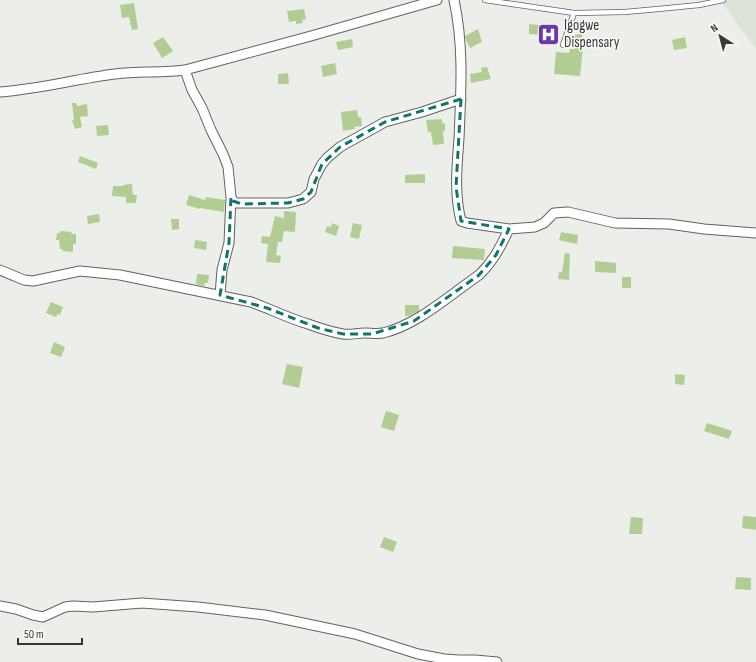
<svg xmlns="http://www.w3.org/2000/svg" width="756" height="662" font-family="'Sofia Sans Condensed',sans-serif">
  <style>
    .built { fill: #dce2d7 }
    .building { fill: #b1cd93 }
    .lines { fill: none; stroke-linecap: round; stroke-linejoin: round }
    .lane-casing { stroke: #626360; stroke-width: 6 }
    .street-casing { stroke: #626360; stroke-width: 11 }
    .lane { stroke: #fff; stroke-width: 4.5 }
    .street { stroke: #fff; stroke-width: 9 }
    .marked { fill: none; stroke: #0f766e; stroke-width: 3; stroke-dasharray: 8 5; stroke-linejoin: round }
    .labels { text-anchor: middle; dominant-baseline: central; stroke-width: 3; stroke-linejoin: round; paint-order: stroke }
    .poi-label { font-size: 15px; fill: #383837; stroke: #f9fbf8; text-anchor: start }
  </style>
  <rect width="100%" height="100%" fill="#eceeea"/>
  <path class="built" d="M 720,0 L 756,0 L 756,49 Z"/>
  <path class="building" d="M 134,3 L 138,29 L 132,30 L 129,17 L 122,18 L 120,5 Z
    M 304,9 L 306,19 L 302,20 L 303,23 L 296,24 L 296,21 L 289,22 L 287,11 Z
    M 529,24 L 555,27 L 553,43 L 540,41 L 541,35 L 529,34 Z
    M 478,29 L 482,42 L 470,48 L 466,40 L 465,36 Z
    M 582,34 L 583,47 L 580,76 L 554,74 L 556,52 L 569,53 L 570,49 L 575,49 L 573,35 Z
    M 163,37 L 173,51 L 162,58 L 153,43 Z
    M 685,37 L 687,48 L 674,50 L 672,40 Z
    M 352,39 L 353,47 L 338,50 L 336,42 Z
    M 335,63 L 337,74 L 323,77 L 321,66 Z
    M 487,67 L 491,79 L 471,83 L 470,74 L 482,72 L 481,68 Z
    M 288,73 L 289,84 L 278,84 L 278,74 Z
    M 72,103 L 76,103 L 77,106 L 87,104 L 88,116 L 80,117 L 82,127 L 75,129 L 72,120 L 74,120 Z
    M 357,110 L 358,117 L 361,117 L 362,126 L 354,127 L 355,129 L 343,131 L 341,112 Z
    M 442,119 L 442,124 L 445,123 L 445,131 L 443,131 L 444,144 L 433,145 L 431,132 L 428,132 L 426,120 Z
    M 108,125 L 109,135 L 97,136 L 96,126 Z
    M 80,156 L 98,163 L 96,169 L 78,162 Z
    M 425,174 L 425,183 L 405,183 L 405,175 Z
    M 132,184 L 133,195 L 137,195 L 136,203 L 126,203 L 126,197 L 112,196 L 113,186 L 123,186 L 123,185 Z
    M 189,195 L 205,200 L 206,197 L 225,200 L 224,212 L 200,208 L 200,209 L 186,205 Z
    M 284,211 L 296,212 L 295,232 L 284,231 L 282,242 L 278,242 L 276,255 L 281,256 L 280,263 L 266,262 L 268,244 L 261,243 L 262,236 L 270,237 L 275,216 L 284,218 Z
    M 99,214 L 100,222 L 88,224 L 87,216 Z
    M 171,219 L 179,219 L 179,229 L 172,230 Z
    M 332,223 L 339,226 L 336,236 L 325,232 L 327,226 L 331,227 Z
    M 353,223 L 362,225 L 359,239 L 350,237 Z
    M 60,231 L 72,232 L 71,234 L 76,234 L 76,244 L 73,244 L 73,252 L 62,251 L 63,249 L 60,249 L 59,240 L 56,240 L 57,233 L 60,233 Z
    M 561,232 L 578,235 L 577,244 L 559,240 Z
    M 195,240 L 207,242 L 206,250 L 194,248 Z
    M 453,246 L 485,249 L 484,260 L 452,258 Z
    M 565,253 L 570,254 L 569,280 L 558,279 L 559,272 L 562,272 Z
    M 595,261 L 616,263 L 616,273 L 595,272 Z
    M 197,274 L 209,275 L 208,283 L 205,283 L 204,286 L 196,284 Z
    M 622,277 L 631,277 L 631,288 L 622,288 Z
    M 51,302 L 63,307 L 60,315 L 58,314 L 56,317 L 46,313 Z
    M 405,305 L 419,305 L 419,311 L 409,316 L 405,316 Z
    M 54,342 L 65,347 L 61,357 L 50,353 Z
    M 287,364 L 303,367 L 299,388 L 282,384 Z
    M 675,374 L 685,375 L 684,385 L 675,384 Z
    M 386,411 L 399,415 L 394,431 L 381,427 Z
    M 707,423 L 732,431 L 729,439 L 704,431 Z
    M 743,516 L 756,517 L 756,530 L 742,528 Z
    M 631,517 L 643,518 L 642,534 L 629,534 Z
    M 384,537 L 397,542 L 393,552 L 380,547 Z
    M 736,577 L 751,578 L 751,590 L 735,589 Z"/>
  <g class="lines">
    <defs>
      <path id="lane" d="M 485,0 L 574,13 L 625,12 L 658,9 L 699,5 L 723,0
        M 563,45 L 574,13"/>
      <path id="street" d="M 454,0 C 464,45 461,92 459,138 C 457,166 454,193 461,221 L 467,223 L 509,229 L 535,227 L 544,223 L 554,213 L 568,212 L 615,223 L 669,224 L 704,229 L 756,233
        M 185,70 L 192,90 L 202,108 L 211,130 L 223,154 L 228,167 L 231,197 L 233,201 L 236,203 L 288,203 L 303,199 L 311,192 L 314,179 L 322,164 L 327,158 L 340,147 L 385,122 L 422,112 L 461,99
        M 0,92 C 39,89 76,79 115,74 C 138,71 162,73 185,70 L 311,36 L 437,0
        M 0,270 L 24,280 L 33,281 L 80,271 L 120,275 L 251,302 C 270,309 288,318 308,324 C 319,328 331,332 343,334 C 351,335 357,333 365,333 C 371,333 376,334 383,333 C 417,325 450,295 479,275 C 493,262 501,246 509,229
        M 220,295 L 222,270 L 229,243 L 231,197
        M 0,606 L 16,609 L 33,615 L 43,617 L 65,607 L 73,606 L 93,607 L 142,603 L 198,607 L 265,615 L 355,634 L 418,654 L 444,659 L 459,660 L 475,660 L 497,662"/>
    </defs>
    <use href="#lane" class="lane-casing"/>
    <use href="#street" class="street-casing"/>
    <use href="#lane" class="lane"/>
    <use href="#street" class="street"/>
  </g>
  <path class="marked" d="M 461,99 L 456,187 L 461,221 L 509,229 L 496,255 L 479,275 L 414,321 L 372,334 L 343,334 L 318,328 L 267,308 L 220,295 L 229,243 L 231,197 L 233,201 L 242,204 L 288,203 L 303,199 L 311,192 L 322,164 L 340,147 L 385,122 Z"/>
  <defs>
    <symbol id="hospital-square" viewBox="-11 -11 22 22"><rect x="-9" y="-9" width="18" height="18" rx="4" fill="#6d36ad" stroke="#f9fbf8"/><path d="M-5-5h3v3.5h4V-5h3V5h-3V1.5h-4V5h-3Z" fill="#fff"/></symbol>
  </defs>
  <g fill-rule="evenodd">
    <use href="#hospital-square" x="536" y="22" width="25" height="25"/>
  </g>
  <g class="labels">
    <g class="poi-label">
      <text x="564" y="25">Igogwe<tspan x="564" dy="17">Dispensary</tspan></text>
    </g>
  </g>
  <g transform="translate(720 36) rotate(324)" stroke="#f9fbf8" stroke-width="3" paint-order="stroke">
  <path d="M0-3L7 15L0 10L-7 15Z" fill="#383837"/>
  <text y="-6" font-size="11" font-weight="bold" text-anchor="middle" fill="#383837">N</text>
  </g>
  <path d="M18 638v6h64v-6" fill="none" stroke="#383837" stroke-width="2"/>
  <text x="24" y="638" font-size="12" fill="#383837" stroke="#f9fbf8" stroke-width="3" paint-order="stroke">50 m</text>
</svg>
